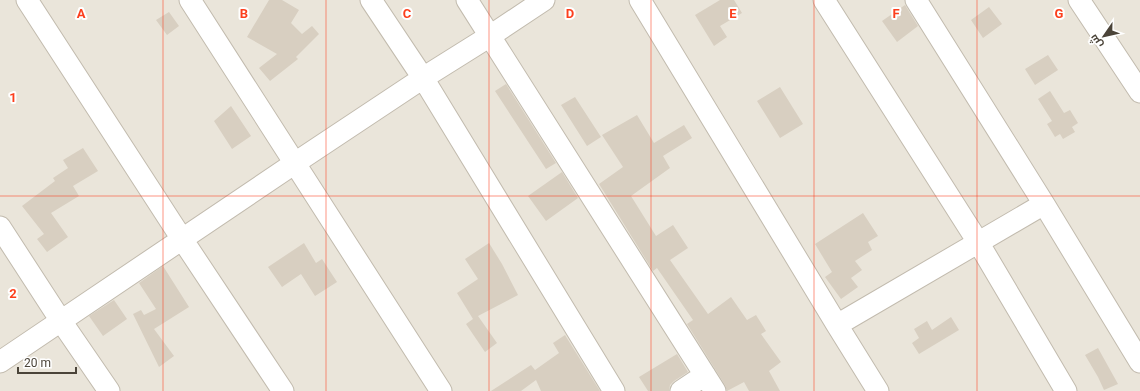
<svg xmlns="http://www.w3.org/2000/svg" width="1140" height="391" font-family="Roboto,Cairo,sans-serif">
  <style>
    .residential { fill: #eae5da }
    .building { fill: #d8cfc1 }
    .lines { fill: none; stroke-linecap: round; stroke-linejoin: round }
    .street-casing { stroke: #c2bbae; stroke-width: 23 }
    .street { stroke: #fff; stroke-width: 21 }
    .grid { fill: none; stroke: #fc3f1d; stroke-width: 1; stroke-opacity: 0.55 }
    .grid-label { font-size: 13px; text-anchor: middle; font-weight: bold; fill: #fc3f1d; stroke: #fff; stroke-width: 4; stroke-linejoin: round; paint-order: stroke }
  </style>
  <rect width="100%" height="100%" fill="#f6f3ec"/>
  <path class="residential" d="M 0,0 L 1140,0 L 1140,391 L 0,391 Z"/>
  <path class="building" d="M 269,0 L 282,0 L 299,10 L 291,23 L 302,34 L 312,26 L 319,34 L 296,57 L 298,59 L 270,81 L 259,68 L 277,54 L 247,37 Z
    M 720,0 L 734,0 L 742,13 L 720,26 L 727,37 L 714,46 L 695,15 Z
    M 905,5 L 918,26 L 897,42 L 882,21 Z
    M 989,7 L 1002,24 L 983,38 L 971,20 Z
    M 169,12 L 179,26 L 167,35 L 156,20 Z
    M 1048,55 L 1058,70 L 1035,85 L 1025,69 Z
    M 506,84 L 556,163 L 546,169 L 495,91 Z
    M 780,87 L 803,124 L 780,138 L 757,101 Z
    M 1050,91 L 1064,113 L 1070,110 L 1078,123 L 1072,127 L 1075,132 L 1063,139 L 1060,134 L 1055,137 L 1047,124 L 1052,121 L 1038,99 Z
    M 575,97 L 601,137 L 587,146 L 561,105 Z
    M 231,106 L 251,136 L 232,149 L 214,121 Z
    M 637,115 L 654,143 L 684,125 L 692,138 L 663,156 L 670,168 L 631,196 L 656,236 L 673,225 L 688,248 L 670,260 L 708,314 L 731,297 L 747,320 L 756,315 L 766,331 L 761,334 L 781,362 L 769,371 L 780,391 L 749,391 L 744,382 L 727,391 L 725,385 L 687,324 L 693,320 L 657,268 L 653,271 L 599,184 L 623,167 L 602,135 Z
    M 83,148 L 98,171 L 73,186 L 79,196 L 51,213 L 68,237 L 47,252 L 37,239 L 44,234 L 22,206 L 55,181 L 53,178 L 68,168 L 63,160 Z
    M 562,172 L 578,198 L 546,221 L 528,196 Z
    M 863,213 L 878,236 L 868,242 L 872,250 L 855,261 L 862,270 L 851,278 L 858,287 L 841,299 L 825,277 L 832,272 L 815,244 Z
    M 304,243 L 316,263 L 322,259 L 337,282 L 315,296 L 301,274 L 282,287 L 268,267 Z
    M 489,243 L 502,264 L 518,295 L 478,316 L 497,343 L 485,352 L 466,324 L 473,319 L 457,293 L 478,279 L 465,259 Z
    M 163,266 L 189,307 L 154,329 L 174,356 L 159,367 L 133,314 L 141,310 L 144,315 L 156,309 L 139,283 Z
    M 114,300 L 127,319 L 103,336 L 89,316 Z
    M 951,317 L 959,330 L 919,354 L 912,343 L 919,338 L 914,329 L 927,321 L 932,330 Z
    M 565,335 L 600,391 L 541,391 L 536,380 L 521,391 L 491,391 L 531,365 L 535,370 L 559,353 L 553,343 Z
    M 1098,348 L 1118,384 L 1104,390 L 1098,377 L 1085,355 Z
    M 677,354 L 688,372 L 674,381 L 670,385 L 669,391 L 648,391 L 639,377 Z"/>
  <g class="lines">
    <defs>
      <path id="street" d="M 27,0 L 182,239 L 283,391
        M 190,0 L 441,391
        M 371,0 L 423,78 L 614,391
        M 467,0 L 715,391
        M 640,0 L 837,325 L 878,391
        M 824,0 L 978,242 L 1066,391
        M 916,0 L 1044,204 L 1140,362
        M 1079,0 L 1140,92
        M 0,227 L 61,321 L 109,391
        M 837,325 L 1044,204
        M 0,362 L 295,163 L 423,78 L 490,36 L 544,0
        M 681,391 L 705,375"/>
    </defs>
    <use href="#street" class="street-casing"/>
    <use href="#street" class="street"/>
  </g>
  <path class="grid" d="M 163,0 L 163,391M 326,0 L 326,391M 489,0 L 489,391M 651,0 L 651,391M 814,0 L 814,391M 977,0 L 977,391M 0,196 L 1140,196"/>
  <g class="grid-label">
    <text x="81" y="18">A</text>
    <text x="244" y="18">B</text>
    <text x="407" y="18">C</text>
    <text x="570" y="18">D</text>
    <text x="733" y="18">E</text>
    <text x="896" y="18">F</text>
    <text x="1059" y="18">G</text>
    <text x="13" y="102">1</text>
    <text x="13" y="298">2</text>
  </g>
  <g transform="translate(1104 36) rotate(236)" stroke="#ffffff" stroke-width="3" paint-order="stroke">
  <path d="M0-3L7 15L0 10L-7 15Z" fill="#4b4439"/>
  <text y="-6" font-size="11" font-weight="bold" text-anchor="middle" fill="#4b4439">ش</text>
  </g>
  <path d="M18 367v6h58v-6" fill="none" stroke="#4b4439" stroke-width="2"/>
  <text x="24" y="367" font-size="12" fill="#4b4439" stroke="#ffffff" stroke-width="3" paint-order="stroke">20 m</text>
</svg>
